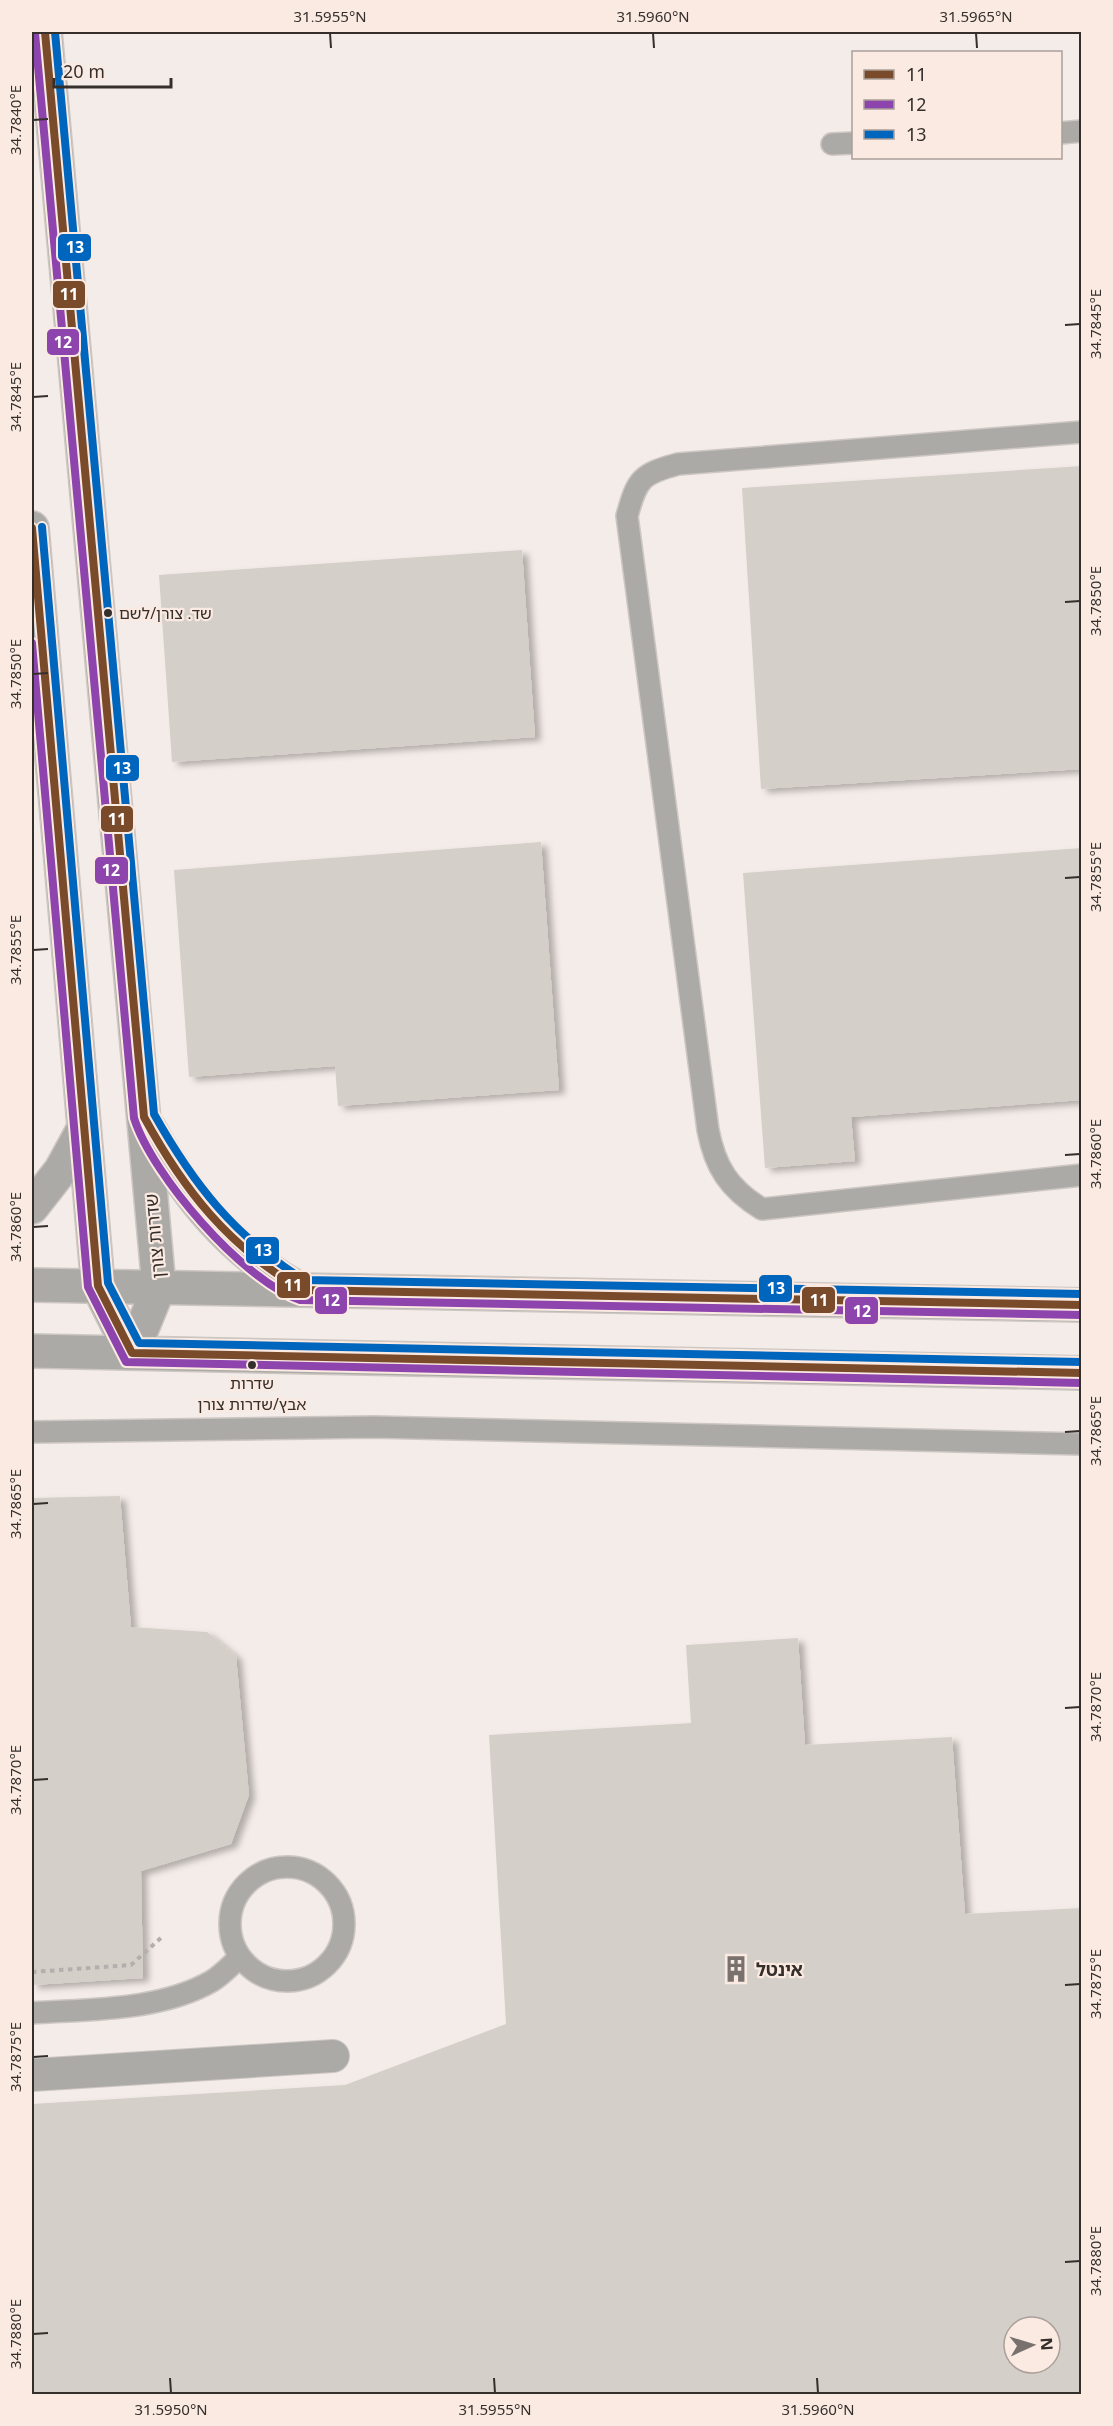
<svg xmlns="http://www.w3.org/2000/svg" width="1113" height="2426" font-family="Georgia,'Noto Sans Hebrew',serif">
  <style>
    .building { fill: #d5cfca; fill-rule: evenodd; filter: url(#shadow) }
    .lines { fill: none; stroke-linecap: round; stroke-linejoin: round }
    .service-casing { stroke: #cdc7c3; stroke-width: 24 }
    .pedestrian-casing { stroke: #cdc7c3; stroke-width: 34 }
    .tertiary-casing { stroke: #cdc7c3; stroke-width: 36 }
    .path { stroke: #b3afac; stroke-width: 4; stroke-dasharray: 4.5 4.5; stroke-linecap: butt }
    .service { stroke: #acaaa7; stroke-width: 21 }
    .pedestrian { stroke: #acaaa7; stroke-width: 32 }
    .tertiary { stroke: #acaaa7; stroke-width: 33 }
    .bus-1-casing { stroke: #faeae2; stroke-width: 12 }
    .bus-2-casing { stroke: #faeae2; stroke-width: 12 }
    .bus-3-casing { stroke: #faeae2; stroke-width: 12 }
    .bus-1 { stroke: #7a4b2a; stroke-width: 8 }
    .bus-2 { stroke: #8e44ad; stroke-width: 8 }
    .bus-3 { stroke: #0065bd; stroke-width: 8 }
    .ticks { fill: none; stroke: #352f2c; stroke-width: 2 }
    .bus-dot { fill: #352f2c; stroke: #faeae2; stroke-width: 2 }
    .labels { text-anchor: middle; dominant-baseline: central; stroke-width: 4.5; stroke-linejoin: round; paint-order: stroke }
    .bus-label { font-size: 16px; fill: #352f2c; stroke: #faeae2; text-anchor: start }
    .street-label { font-size: 18px; fill: #352f2c; stroke: #faeae2 }
    .poi-label { font-size: 18px; font-weight: bold; fill: #352f2c; stroke: #faeae2; text-anchor: start }
    .line-badge { stroke: #faeae2; stroke-width: 2 }
    .badge-label { font-size: 16px; text-anchor: middle; font-weight: bold; fill: #fff }
    .neatline { fill: none; stroke: #352f2c; stroke-width: 2 }
    .ticks-label { font-size: 15px; text-anchor: middle; fill: #352f2c }
  </style>
  <defs>
    <filter id="shadow"><feDropShadow dx="6" dy="4" stdDeviation="3" flood-color="#0004"/></filter>
  </defs>
  <rect width="100%" height="100%" fill="#f4ece8"/>
  <path class="building" d="M 1082,466 L 1082,769 L 761,789 L 742,488 Z
    M 522,550 L 535,737 L 172,762 L 159,575 Z
    M 541,842 L 559,1090 L 338,1106 L 335,1066 L 189,1077 L 174,870 Z
    M 1082,848 L 1082,1100 L 851,1117 L 855,1161 L 765,1168 L 743,873 Z
    M 120,1496 L 131,1627 L 207,1632 L 236,1656 L 249,1795 L 231,1844 L 141,1871 L 143,1978 L 32,1985 L 32,1498 Z
    M 798,1638 L 805,1745 L 952,1737 L 965,1914 L 1082,1908 L 1082,2394 L 32,2394 L 32,2104 L 345,2085 L 506,2024 L 489,1735 L 691,1723 L 686,1645 ZM 1014,2327 L 1050,2327 L 1050,2363 L 1014,2363 Z"/>
  <g class="lines">
    <defs>
      <path id="service" d="M 1060,133 L 1082,131
        M 832,144 L 854,143
        M 1082,432 L 678,464 C 641,474 637,479 627,516 L 708,1130 C 715,1167 729,1189 762,1209 L 1082,1175
        M 32,1432 L 374,1427 L 1082,1444
        M230 1924a57 57 0 1 1 114 0a57 57 0 1 1-114 0Z
        M 32,2013 C 90,2009 160,2011 212,1981 C 222,1975 231,1965 240,1957"/>
      <path id="pedestrian" d="M 32,2075 L 333,2056"/>
      <path id="tertiary" d="M 45,32 L 159,1287 L 132,1353
        M 32,528 L 98,1286 L 132,1353
        M 149,1128 C 186,1196 231,1251 299,1289
        M 32,1207 L 61,1170 L 84,1128
        M 32,1285 L 1082,1305
        M 32,1351 L 1082,1373"/>
    </defs>
    <use href="#service" class="service-casing"/>
    <use href="#pedestrian" class="pedestrian-casing"/>
    <use href="#tertiary" class="tertiary-casing"/>
    <path class="path" d="M 32,1972 L 131,1965 L 162,1937"/>
    <use href="#service" class="service"/>
    <use href="#pedestrian" class="pedestrian"/>
    <use href="#tertiary" class="tertiary"/>
    <defs>
      <path id="bus-1" d="M 45,32 L 144,1117 C 185,1192 227,1244 301,1290 L 1082,1305
        M 32,528 L 98,1286 L 132,1353 L 1082,1373"/>
      <path id="bus-2" d="M 35,33 L 134,1118 C 152,1175 242,1280 300,1300 L 1082,1315
        M 32,643 L 88,1287 L 126,1362 L 1082,1383"/>
      <path id="bus-3" d="M 55,32 L 154,1114 C 194,1185 234,1236 304,1280 L 1082,1294
        M 42,527 L 108,1283 L 139,1343 L 1082,1362"/>
    </defs>
    <use href="#bus-1" class="bus-1-casing"/>
    <use href="#bus-2" class="bus-2-casing"/>
    <use href="#bus-3" class="bus-3-casing"/>
    <use href="#bus-1" class="bus-1"/>
    <use href="#bus-2" class="bus-2"/>
    <use href="#bus-3" class="bus-3"/>
  </g>
  <path class="ticks" d="M 330,33 L 331,48M 653,33 L 654,48M 976,33 L 977,48M 33,120 L 48,119M 1065,325 L 1080,324M 33,397 L 48,396M 1065,602 L 1080,601M 33,674 L 48,673M 1065,878 L 1080,877M 33,950 L 48,949M 1065,1155 L 1080,1154M 33,1227 L 48,1226M 1065,1432 L 1080,1431M 33,1504 L 48,1503M 1065,1708 L 1080,1707M 33,1780 L 48,1779M 1065,1985 L 1080,1984M 33,2057 L 48,2056M 1065,2262 L 1080,2261M 33,2334 L 48,2333M 170,2378 L 171,2393M 494,2378 L 495,2393M 817,2378 L 818,2393"/>
  <defs>
    <symbol id="building-bare" viewBox="-9 -9 18 18"><path d="M-4-6H4V6H1V3H-1V6H-4ZM-2.5-4.3h1.7v1.8h-1.7ZM.8-4.3h1.7v1.8H.8ZM-2.5-1h1.7V.8h-1.7ZM.8-1h1.7V.8H.8Z" fill="#78716e" stroke="#faeae2" stroke-width="2.5" paint-order="stroke"/></symbol>
  </defs>
  <g fill-rule="evenodd">
    <use href="#building-bare" x="717" y="1950" width="38" height="38"/>
  </g>
  <g class="bus-dot">
    <circle cx="108" cy="613" r="5"/>
    <circle cx="252" cy="1365" r="5"/>
  </g>
  <g class="labels">
    <g class="bus-label">
      <text x="119" y="613">שד. צורן/לשם</text>
      <text x="252" y="1383" text-anchor="middle">שדרות<tspan x="252" dy="21">אבץ/שדרות צורן</tspan></text>
    </g>
    <g class="street-label">
      <text transform="translate(154 1236) rotate(-95)">שדרות צורן</text>
    </g>
    <g class="poi-label">
      <text x="756" y="1969">אינטל</text>
    </g>
  </g>
  <g class="line-badge">
    <rect x="57" y="233" width="35" height="29" rx="6" fill="#0065bd"/>
    <rect x="52" y="280" width="34" height="29" rx="6" fill="#7a4b2a"/>
    <rect x="46" y="328" width="34" height="28" rx="6" fill="#8e44ad"/>
    <rect x="105" y="754" width="35" height="28" rx="6" fill="#0065bd"/>
    <rect x="100" y="805" width="34" height="28" rx="6" fill="#7a4b2a"/>
    <rect x="94" y="856" width="35" height="29" rx="6" fill="#8e44ad"/>
    <rect x="245" y="1236" width="35" height="29" rx="6" fill="#0065bd"/>
    <rect x="276" y="1271" width="35" height="28" rx="6" fill="#7a4b2a"/>
    <rect x="758" y="1274" width="35" height="29" rx="6" fill="#0065bd"/>
    <rect x="801" y="1286" width="35" height="28" rx="6" fill="#7a4b2a"/>
    <rect x="314" y="1286" width="34" height="29" rx="6" fill="#8e44ad"/>
    <rect x="844" y="1296" width="35" height="29" rx="6" fill="#8e44ad"/>
  </g>
  <g class="badge-label">
    <text x="75" y="253">13</text>
    <text x="69" y="300">11</text>
    <text x="63" y="348">12</text>
    <text x="122" y="774">13</text>
    <text x="117" y="825">11</text>
    <text x="111" y="876">12</text>
    <text x="263" y="1256">13</text>
    <text x="293" y="1291">11</text>
    <text x="776" y="1294">13</text>
    <text x="819" y="1306">11</text>
    <text x="331" y="1306">12</text>
    <text x="862" y="1317">12</text>
  </g>
  <rect width="1113" height="2426" fill="none" stroke="#faeae2" stroke-width="66"/>
  <rect x="852" y="51" width="210" height="108" fill="#faeae2" stroke="#ab9f99" stroke-width="1.5"/>
  <rect x="864" y="70" width="30" height="9" fill="#7a4b2a" stroke="#ab9f99" stroke-width="1.5"/>
  <text x="906" y="81" font-size="18" fill="#352f2c">11</text>
  <rect x="864" y="100" width="30" height="9" fill="#8e44ad" stroke="#ab9f99" stroke-width="1.5"/>
  <text x="906" y="111" font-size="18" fill="#352f2c">12</text>
  <rect x="864" y="130" width="30" height="9" fill="#0065bd" stroke="#ab9f99" stroke-width="1.5"/>
  <text x="906" y="141" font-size="18" fill="#352f2c">13</text>
  <g transform="translate(1032 2345) rotate(86)"><circle r="28" fill="#faeae2" stroke="#ab9f99" stroke-width="1.5"/>
  <path d="M0-4.5L10 22L0 15L-10 22Z" fill="#78716e"/>
  <text y="-9" font-size="16" font-weight="bold" text-anchor="middle" fill="#352f2c">N</text>
  </g>
  <path d="M54 78v9h117v-9" fill="none" stroke="#352f2c" stroke-width="3"/>
  <text x="63" y="78" font-size="18" fill="#352f2c" stroke="#faeae2" stroke-width="4.5" paint-order="stroke">20 m</text>
  <rect x="33" y="33" width="1047" height="2360" class="neatline"/>
  <g class="ticks-label">
    <text x="330" y="22">31.5955°N</text>
    <text x="653" y="22">31.5960°N</text>
    <text x="976" y="22">31.5965°N</text>
    <text transform="translate(16 120) rotate(-90)" y="5">34.7840°E</text>
    <text transform="translate(1096 324) rotate(-90)" y="5">34.7845°E</text>
    <text transform="translate(16 397) rotate(-90)" y="5">34.7845°E</text>
    <text transform="translate(1096 601) rotate(-90)" y="5">34.7850°E</text>
    <text transform="translate(16 674) rotate(-90)" y="5">34.7850°E</text>
    <text transform="translate(1096 877) rotate(-90)" y="5">34.7855°E</text>
    <text transform="translate(16 950) rotate(-90)" y="5">34.7855°E</text>
    <text transform="translate(1096 1154) rotate(-90)" y="5">34.7860°E</text>
    <text transform="translate(16 1227) rotate(-90)" y="5">34.7860°E</text>
    <text transform="translate(1096 1431) rotate(-90)" y="5">34.7865°E</text>
    <text transform="translate(16 1504) rotate(-90)" y="5">34.7865°E</text>
    <text transform="translate(1096 1707) rotate(-90)" y="5">34.7870°E</text>
    <text transform="translate(16 1780) rotate(-90)" y="5">34.7870°E</text>
    <text transform="translate(1096 1984) rotate(-90)" y="5">34.7875°E</text>
    <text transform="translate(16 2057) rotate(-90)" y="5">34.7875°E</text>
    <text transform="translate(1096 2261) rotate(-90)" y="5">34.7880°E</text>
    <text transform="translate(16 2334) rotate(-90)" y="5">34.7880°E</text>
    <text x="171" y="2415">31.5950°N</text>
    <text x="495" y="2415">31.5955°N</text>
    <text x="818" y="2415">31.5960°N</text>
  </g>
</svg>
